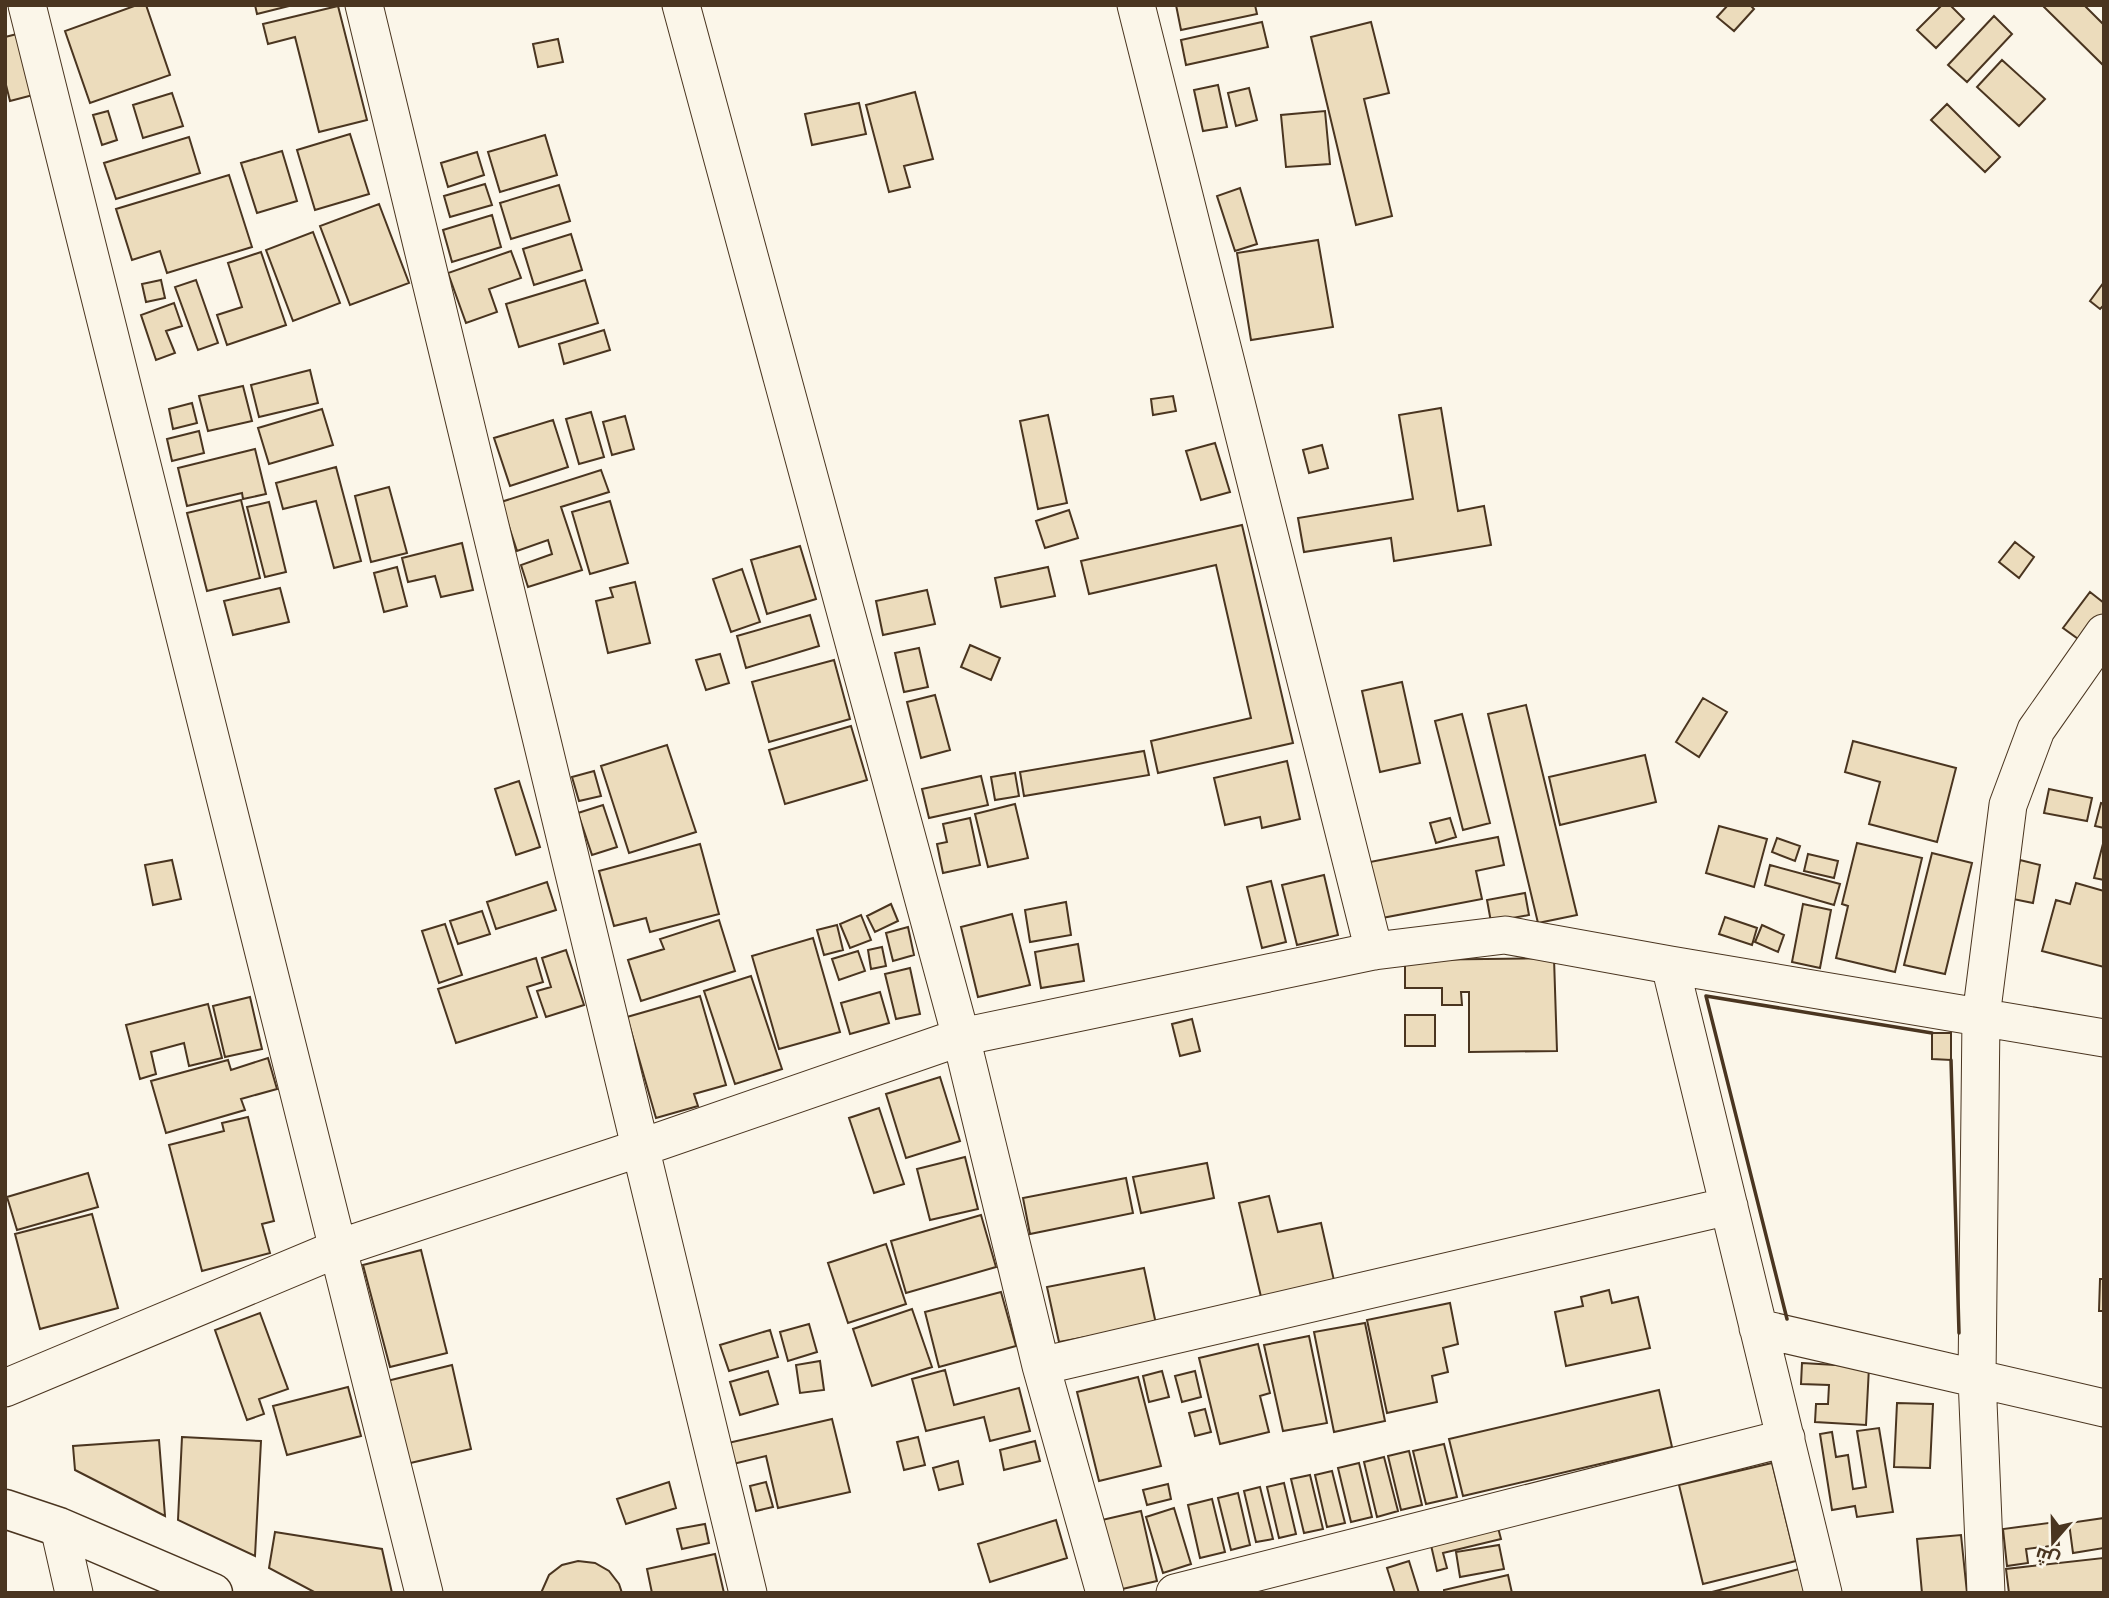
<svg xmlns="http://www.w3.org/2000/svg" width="2109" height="1598" font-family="Poppins,Cairo,sans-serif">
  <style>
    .building { fill: #ecdcbc; stroke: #4a3520; stroke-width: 2 }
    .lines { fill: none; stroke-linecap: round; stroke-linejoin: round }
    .minor-casing { stroke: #4a3520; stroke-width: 39 }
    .tertiary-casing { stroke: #4a3520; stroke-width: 41 }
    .minor { stroke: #fbf6e9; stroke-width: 37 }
    .tertiary { stroke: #fbf6e9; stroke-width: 38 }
    .wall { stroke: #4a3520; stroke-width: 3.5 }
  </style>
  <rect width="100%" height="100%" fill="#fbf6e9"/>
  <path class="building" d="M 137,5 L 146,5 L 170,75 L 90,103 L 65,31 Z
    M 255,5 L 293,5 L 257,14 Z
    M 1176,5 L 1255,5 L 1257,14 L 1181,30 Z
    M 1728,5 L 1750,5 L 1754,9 L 1734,31 L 1717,17 Z
    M 1942,5 L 1950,5 L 1964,19 L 1936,48 L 1917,30 Z
    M 2042,5 L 2084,5 L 2104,25 L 2104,66 Z
    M 338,6 L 367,120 L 319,132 L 295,37 L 268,44 L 263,24 Z
    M 1994,16 L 2012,34 L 1967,82 L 1948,65 Z
    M 1262,22 L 1268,47 L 1186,65 L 1181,40 Z
    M 1371,22 L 1389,93 L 1364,99 L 1392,216 L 1356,225 L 1311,37 Z
    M 17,34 L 33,95 L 10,101 L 5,81 L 5,37 Z
    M 558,39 L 563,62 L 538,67 L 533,44 Z
    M 2002,60 L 2045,99 L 2019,126 L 1977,87 Z
    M 1218,85 L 1227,127 L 1203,131 L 1194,90 Z
    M 1249,88 L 1257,120 L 1236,126 L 1228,93 Z
    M 915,92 L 933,159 L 904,166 L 910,187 L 889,192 L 866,105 Z
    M 172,93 L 183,126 L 143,138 L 133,105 Z
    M 859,103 L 866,134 L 812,145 L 805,114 Z
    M 1947,104 L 2000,157 L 1985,172 L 1931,120 Z
    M 108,111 L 117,140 L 102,145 L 93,115 Z
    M 1325,111 L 1330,164 L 1286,167 L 1281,115 Z
    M 350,134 L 369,194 L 315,210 L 297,150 Z
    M 545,135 L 557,175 L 500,192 L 488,152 Z
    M 189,137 L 200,173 L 116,199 L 104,163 Z
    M 282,151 L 297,201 L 257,213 L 241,163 Z
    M 477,152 L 484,175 L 448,187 L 441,163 Z
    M 229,175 L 252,247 L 167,273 L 160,251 L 132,260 L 116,209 Z
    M 485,184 L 492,205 L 450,217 L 444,196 Z
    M 559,185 L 570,221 L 511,239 L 500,203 Z
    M 1240,188 L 1257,244 L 1235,251 L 1217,196 Z
    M 379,204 L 409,283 L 350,305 L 320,226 Z
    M 492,215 L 501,247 L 452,262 L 443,230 Z
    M 313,232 L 340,303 L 293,321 L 266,250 Z
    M 571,234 L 582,270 L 534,285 L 523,249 Z
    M 1318,240 L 1333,327 L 1251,340 L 1237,253 Z
    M 511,251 L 521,278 L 489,289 L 497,312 L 466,323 L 448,273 Z
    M 261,252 L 286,325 L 227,345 L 217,315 L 242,307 L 228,263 Z
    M 161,280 L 165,298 L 146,302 L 142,284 Z
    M 196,280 L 218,343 L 198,350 L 175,287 Z
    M 585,280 L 598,323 L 519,347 L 506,304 Z
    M 2104,282 L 2104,305 L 2100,309 L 2090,301 Z
    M 174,303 L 182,326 L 166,331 L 175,353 L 156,360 L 141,315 Z
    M 604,330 L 610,350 L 564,364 L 559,344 Z
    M 310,370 L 318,403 L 259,417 L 251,385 Z
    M 243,386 L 252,421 L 208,431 L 199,396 Z
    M 1173,396 L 1176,411 L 1153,415 L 1151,399 Z
    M 192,403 L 197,423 L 173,429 L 169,409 Z
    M 1441,408 L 1458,511 L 1484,506 L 1491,545 L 1394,561 L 1391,538 L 1304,552 L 1298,518 L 1413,499 L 1399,415 Z
    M 322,409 L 333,445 L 269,464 L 258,428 Z
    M 591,412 L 604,457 L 579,464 L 566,419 Z
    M 1048,415 L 1067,503 L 1038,509 L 1020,421 Z
    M 625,416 L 634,449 L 612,455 L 603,422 Z
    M 553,420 L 568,467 L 510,486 L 494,438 Z
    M 199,431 L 204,453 L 172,461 L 167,439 Z
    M 1215,443 L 1230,492 L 1201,500 L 1186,451 Z
    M 1322,445 L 1328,468 L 1309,473 L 1303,450 Z
    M 255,449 L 266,494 L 243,499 L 242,493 L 187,506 L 178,468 Z
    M 336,467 L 361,561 L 334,568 L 316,501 L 283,509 L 276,483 Z
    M 601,470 L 609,492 L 561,507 L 582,570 L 528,587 L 521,565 L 552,554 L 548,540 L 517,551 L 501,502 Z
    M 389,487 L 407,553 L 371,562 L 355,496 Z
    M 241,500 L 260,578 L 207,591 L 187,513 Z
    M 610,501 L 628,563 L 590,574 L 572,512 Z
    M 269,502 L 286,572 L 265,577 L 247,507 Z
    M 1069,510 L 1078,538 L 1045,548 L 1036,521 Z
    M 1242,525 L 1293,743 L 1158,773 L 1151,741 L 1251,718 L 1216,565 L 1089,594 L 1081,561 Z
    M 2015,542 L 2034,557 L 2019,578 L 1999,562 Z
    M 462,543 L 473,590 L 441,597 L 435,576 L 408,582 L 402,558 Z
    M 800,546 L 816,599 L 767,614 L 751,560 Z
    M 397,567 L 407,606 L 384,612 L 374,573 Z
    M 1048,567 L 1055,596 L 1001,607 L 995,578 Z
    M 742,569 L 760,622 L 731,632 L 713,579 Z
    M 635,582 L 650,643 L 608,653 L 596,601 L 613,597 L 610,588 Z
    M 280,588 L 289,622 L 233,635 L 224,601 Z
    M 927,590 L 935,624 L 883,635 L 876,601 Z
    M 2090,592 L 2104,603 L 2104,625 L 2088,646 L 2063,628 Z
    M 810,615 L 819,646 L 746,668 L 737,636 Z
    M 970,645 L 1000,658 L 991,680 L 961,667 Z
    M 919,648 L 928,687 L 904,692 L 895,653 Z
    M 720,654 L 729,683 L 706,690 L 696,660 Z
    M 834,660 L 850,719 L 769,742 L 752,682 Z
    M 1402,682 L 1420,763 L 1380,772 L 1362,691 Z
    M 935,695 L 950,750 L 921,758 L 907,702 Z
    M 1703,698 L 1727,712 L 1699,757 L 1676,742 Z
    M 1526,705 L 1577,915 L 1538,923 L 1488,714 Z
    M 1462,714 L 1490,823 L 1463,830 L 1435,721 Z
    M 851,726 L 867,780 L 785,804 L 769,750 Z
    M 1853,741 L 1956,768 L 1937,842 L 1869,824 L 1880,782 L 1845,772 Z
    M 667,745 L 696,832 L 629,853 L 601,766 Z
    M 1144,751 L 1149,775 L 1024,796 L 1020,772 Z
    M 1645,755 L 1656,802 L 1560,825 L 1549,777 Z
    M 1287,761 L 1300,819 L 1262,828 L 1260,817 L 1225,825 L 1214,778 Z
    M 594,771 L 601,796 L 579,801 L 572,777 Z
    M 1015,773 L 1019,796 L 995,800 L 991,777 Z
    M 981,776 L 988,805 L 929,818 L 922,789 Z
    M 519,781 L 540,847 L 516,855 L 495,789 Z
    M 2049,789 L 2092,798 L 2087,821 L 2044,813 Z
    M 2101,803 L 2104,804 L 2104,828 L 2095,826 Z
    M 1015,804 L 1028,858 L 988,867 L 975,814 Z
    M 603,805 L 617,847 L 592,855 L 578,813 Z
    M 970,818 L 980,865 L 943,873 L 937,844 L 947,842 L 943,824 Z
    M 1450,818 L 1456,837 L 1436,843 L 1430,823 Z
    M 1719,826 L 1767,839 L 1754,887 L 1706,873 Z
    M 1498,837 L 1504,865 L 1476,871 L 1482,899 L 1382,918 L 1370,862 Z
    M 1777,838 L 1800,846 L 1795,861 L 1772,852 Z
    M 2104,840 L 2104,880 L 2094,878 Z
    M 1857,843 L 1922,858 L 1895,972 L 1836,958 L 1848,906 L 1842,904 Z
    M 700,844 L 719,914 L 650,932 L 646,918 L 614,926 L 599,871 Z
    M 1932,853 L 1972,863 L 1945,974 L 1904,965 Z
    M 1808,854 L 1838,861 L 1834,878 L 1804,871 Z
    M 172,860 L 181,899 L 153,905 L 145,865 Z
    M 2020,860 L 2040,865 L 2033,903 L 2013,899 Z
    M 1770,865 L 1840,884 L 1834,905 L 1765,885 Z
    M 1324,875 L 1338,935 L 1297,945 L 1282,885 Z
    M 1271,881 L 1286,942 L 1262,948 L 1247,887 Z
    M 547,882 L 556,910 L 496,929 L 487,902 Z
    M 2076,883 L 2104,891 L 2104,967 L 2042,951 L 2056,900 L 2070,904 Z
    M 1525,893 L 1529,915 L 1491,922 L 1487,900 Z
    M 1066,902 L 1071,935 L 1030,942 L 1025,910 Z
    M 891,904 L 898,921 L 875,932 L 867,916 Z
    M 1803,904 L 1831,910 L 1820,968 L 1792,962 Z
    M 482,911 L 490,934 L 458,944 L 450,921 Z
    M 1012,914 L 1030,985 L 978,997 L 961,927 Z
    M 861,915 L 871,940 L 850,948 L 840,924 Z
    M 1725,917 L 1757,928 L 1752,945 L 1719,934 Z
    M 719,920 L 735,971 L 641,1001 L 628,960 L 664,949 L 660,939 Z
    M 445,924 L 462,975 L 439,983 L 422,931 Z
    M 837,925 L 843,950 L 824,955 L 817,930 Z
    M 1762,925 L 1784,935 L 1778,952 L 1755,942 Z
    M 908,927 L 914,955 L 893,961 L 886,933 Z
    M 813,938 L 840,1032 L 779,1049 L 752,956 Z
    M 1078,944 L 1084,981 L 1041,988 L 1035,952 Z
    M 882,947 L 886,966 L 871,969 L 868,950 Z
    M 566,950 L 584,1005 L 546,1017 L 537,991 L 551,987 L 542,958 Z
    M 858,951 L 865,971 L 839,980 L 832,959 Z
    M 536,958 L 543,982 L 527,987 L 537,1017 L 456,1043 L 438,989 Z
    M 1554,958 L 1557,1051 L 1469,1052 L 1469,992 L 1461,992 L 1462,1005 L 1442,1005 L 1442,988 L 1405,988 L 1405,960 Z
    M 910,968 L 920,1014 L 896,1019 L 885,974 Z
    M 751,976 L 782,1069 L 735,1084 L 704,991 Z
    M 880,992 L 889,1023 L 850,1034 L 841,1003 Z
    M 700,996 L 726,1085 L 694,1094 L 698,1106 L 656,1118 L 627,1017 Z
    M 250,997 L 262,1049 L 225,1057 L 213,1006 Z
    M 208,1004 L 222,1058 L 189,1066 L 184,1043 L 151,1052 L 156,1074 L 140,1079 L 126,1025 Z
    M 1405,1015 L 1435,1015 L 1435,1046 L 1405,1046 Z
    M 1192,1019 L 1200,1051 L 1180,1056 L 1172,1024 Z
    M 1932,1033 L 1951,1033 L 1951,1060 L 1932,1059 Z
    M 268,1058 L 277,1089 L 241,1099 L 245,1110 L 166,1133 L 151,1081 L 228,1060 L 231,1070 Z
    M 940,1077 L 960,1141 L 906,1158 L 886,1094 Z
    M 879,1108 L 904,1184 L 874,1193 L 849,1118 Z
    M 248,1117 L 274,1221 L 262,1224 L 270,1253 L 202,1271 L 169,1145 L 224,1131 L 222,1123 Z
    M 965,1157 L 978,1209 L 930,1220 L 917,1169 Z
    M 1207,1163 L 1214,1198 L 1141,1213 L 1133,1177 Z
    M 88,1173 L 98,1207 L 17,1230 L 7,1197 Z
    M 1126,1178 L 1133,1213 L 1030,1234 L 1023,1198 Z
    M 1269,1196 L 1278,1232 L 1321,1223 L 1335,1285 L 1262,1301 L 1239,1203 Z
    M 92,1214 L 118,1308 L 40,1329 L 15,1234 Z
    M 981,1215 L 996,1267 L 906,1293 L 891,1241 Z
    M 886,1244 L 906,1304 L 848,1323 L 828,1263 Z
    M 421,1250 L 447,1353 L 390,1367 L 363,1265 Z
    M 1144,1268 L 1156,1324 L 1059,1342 L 1047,1287 Z
    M 2100,1279 L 2104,1279 L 2104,1311 L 2099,1311 Z
    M 1609,1290 L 1612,1303 L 1638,1297 L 1650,1348 L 1566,1366 L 1555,1312 L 1583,1306 L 1581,1297 Z
    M 1001,1292 L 1016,1346 L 939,1367 L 925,1312 Z
    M 1450,1303 L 1458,1344 L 1443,1348 L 1448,1372 L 1432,1376 L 1437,1402 L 1387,1413 L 1367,1320 Z
    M 912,1309 L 932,1367 L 872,1386 L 853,1329 Z
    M 260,1313 L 288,1389 L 259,1399 L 264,1414 L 247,1420 L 215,1330 Z
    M 1365,1323 L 1385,1421 L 1334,1432 L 1314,1332 Z
    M 809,1324 L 817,1352 L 788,1361 L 780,1332 Z
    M 770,1330 L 778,1357 L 729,1371 L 720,1345 Z
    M 1309,1336 L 1327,1423 L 1283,1431 L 1264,1345 Z
    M 1258,1344 L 1270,1393 L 1260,1396 L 1269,1432 L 1220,1444 L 1199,1358 Z
    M 820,1361 L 824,1390 L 800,1393 L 796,1365 Z
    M 1802,1363 L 1869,1367 L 1866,1425 L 1815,1422 L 1816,1404 L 1828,1404 L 1829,1385 L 1801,1384 Z
    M 452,1365 L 471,1449 L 406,1464 L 387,1381 Z
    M 945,1370 L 954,1405 L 1019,1388 L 1030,1431 L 990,1441 L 984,1417 L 926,1431 L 912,1379 Z
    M 768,1371 L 778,1404 L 740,1415 L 730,1382 Z
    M 1162,1371 L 1169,1397 L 1149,1402 L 1143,1376 Z
    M 1195,1371 L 1201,1397 L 1182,1402 L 1175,1376 Z
    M 1138,1377 L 1161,1466 L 1099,1481 L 1077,1392 Z
    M 348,1387 L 361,1436 L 287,1455 L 273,1406 Z
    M 1659,1390 L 1672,1447 L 1463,1496 L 1449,1439 Z
    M 1897,1403 L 1933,1404 L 1930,1468 L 1894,1467 Z
    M 1205,1409 L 1211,1432 L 1195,1436 L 1189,1413 Z
    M 832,1419 L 850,1492 L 778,1508 L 766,1456 L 733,1464 L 728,1443 Z
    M 1879,1428 L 1893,1512 L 1857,1517 L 1855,1506 L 1832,1510 L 1820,1434 L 1832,1432 L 1836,1457 L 1848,1455 L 1853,1489 L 1866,1487 L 1857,1431 Z
    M 182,1437 L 261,1441 L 255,1556 L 178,1520 Z
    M 918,1437 L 925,1465 L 904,1470 L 897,1442 Z
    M 159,1440 L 165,1516 L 75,1470 L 73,1446 Z
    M 1035,1441 L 1040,1461 L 1004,1470 L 1000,1450 Z
    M 1444,1444 L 1457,1497 L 1426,1504 L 1413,1451 Z
    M 1409,1451 L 1422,1505 L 1401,1510 L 1388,1456 Z
    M 1384,1457 L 1398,1511 L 1377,1517 L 1364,1462 Z
    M 958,1461 L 963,1484 L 939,1490 L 933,1468 Z
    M 1359,1463 L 1372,1517 L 1351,1522 L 1338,1468 Z
    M 1772,1463 L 1796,1561 L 1703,1584 L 1679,1485 Z
    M 1332,1471 L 1345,1523 L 1327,1527 L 1315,1475 Z
    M 1310,1475 L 1323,1529 L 1304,1533 L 1291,1479 Z
    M 669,1482 L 676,1508 L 626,1524 L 617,1499 Z
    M 766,1482 L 773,1507 L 756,1511 L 750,1486 Z
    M 1284,1483 L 1296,1534 L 1279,1538 L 1267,1487 Z
    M 1168,1484 L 1171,1499 L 1147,1505 L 1143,1490 Z
    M 1260,1487 L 1273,1539 L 1256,1542 L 1244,1491 Z
    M 1238,1493 L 1250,1545 L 1231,1550 L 1218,1498 Z
    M 1212,1499 L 1225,1552 L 1200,1558 L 1188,1505 Z
    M 1174,1508 L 1191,1564 L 1163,1573 L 1146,1517 Z
    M 1141,1511 L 1157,1581 L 1118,1590 L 1102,1520 Z
    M 2104,1518 L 2104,1548 L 2073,1553 L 2069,1523 Z
    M 1056,1520 L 1067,1558 L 990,1582 L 978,1544 Z
    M 2056,1522 L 2059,1545 L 2026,1549 L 2028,1563 L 2007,1566 L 2003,1529 Z
    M 705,1524 L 709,1543 L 682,1549 L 677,1529 Z
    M 1497,1524 L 1501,1539 L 1443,1553 L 1447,1568 L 1437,1571 L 1430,1541 Z
    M 275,1532 L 382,1549 L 392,1593 L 316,1593 L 269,1568 Z
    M 1961,1535 L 1967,1593 L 1922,1593 L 1917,1539 Z
    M 1499,1545 L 1504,1569 L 1460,1577 L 1456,1552 Z
    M 715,1554 L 724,1593 L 652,1593 L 647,1569 Z
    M 2103,1558 L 2104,1593 L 2009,1593 L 2006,1569 Z
    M 578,1561 L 595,1563 L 609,1571 L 619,1584 L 622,1593 L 541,1593 L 549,1575 L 562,1565 Z
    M 1409,1561 L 1419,1593 L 1395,1593 L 1387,1568 Z
    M 1799,1569 L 1805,1593 L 1712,1592 Z
    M 1508,1575 L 1512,1593 L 1444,1593 L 1444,1590 Z"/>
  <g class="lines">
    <defs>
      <path id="minor" d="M 27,5 L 424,1593
        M 364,5 L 748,1593
        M 681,5 L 961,1037 L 1041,1366 L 1105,1593
        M 1136,5 L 1374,951
        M 1670,965 L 1823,1593
        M 1758,1328 L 2104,1408
        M 1041,1366 L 1729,1206
        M 5,1388 L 339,1248 L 640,1148 L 961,1037 L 1374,951 L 1505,935 L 1670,965 L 2104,1038
        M 59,1527 L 74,1593
        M 1175,1593 L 1786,1438
        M 1986,1593 L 1977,1378 L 1981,1017 L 2008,805 L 2036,730 L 2104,633"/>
      <path id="tertiary" d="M 5,1509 L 59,1527 L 213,1593"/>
    </defs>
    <use href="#minor" class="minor-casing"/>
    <use href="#tertiary" class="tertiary-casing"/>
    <use href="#minor" class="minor"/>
    <use href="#tertiary" class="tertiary"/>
    <path class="wall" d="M 1951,1060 L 1959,1333
      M 1787,1319 L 1706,996 L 1932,1033"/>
  </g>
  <rect width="2109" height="1598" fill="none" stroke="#4a3520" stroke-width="14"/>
  <g transform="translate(2053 1542) rotate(200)" stroke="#fbf6e9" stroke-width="5" paint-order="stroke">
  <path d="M0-5L12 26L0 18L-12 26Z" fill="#4a3520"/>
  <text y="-10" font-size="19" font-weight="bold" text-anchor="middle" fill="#4a3520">ش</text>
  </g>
</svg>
